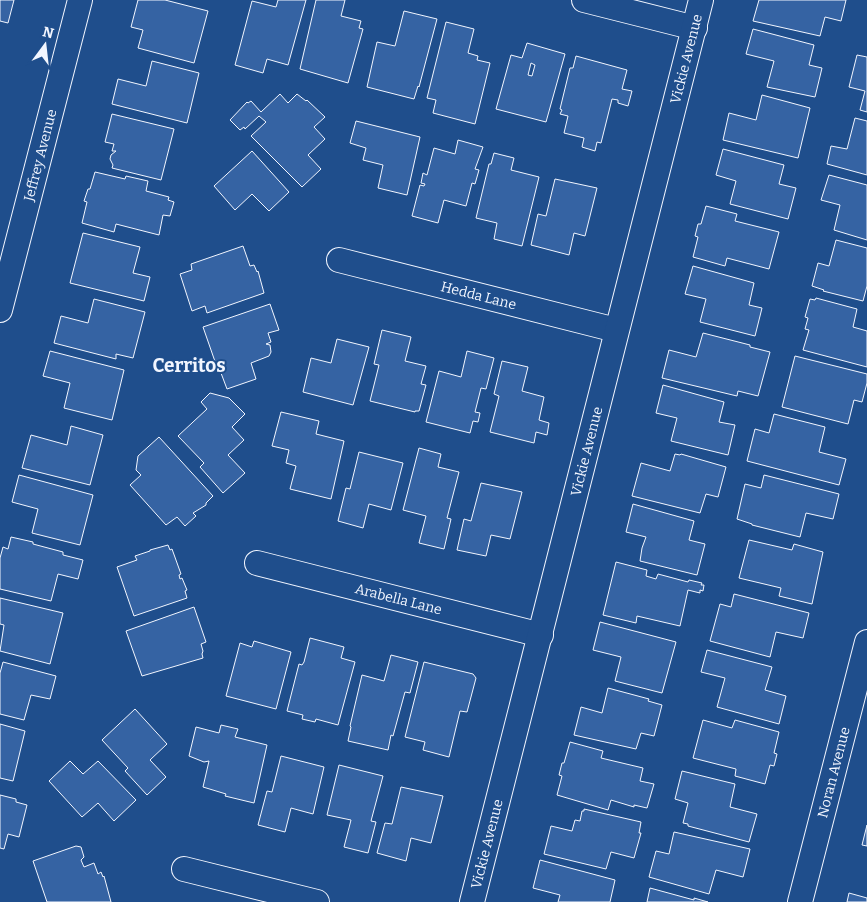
<svg xmlns="http://www.w3.org/2000/svg" width="867" height="902" font-family="Bitter,serif">
  <style>
    .building { fill: #3563a3; stroke: #f2f6ff; fill-rule: evenodd }
    .lines { fill: none; stroke-linecap: round; stroke-linejoin: round }
    .street-casing { stroke: #f2f6ff; stroke-width: 26 }
    .street { stroke: #1f4e8c; stroke-width: 24 }
    .labels { text-anchor: middle; dominant-baseline: central; stroke-width: 4; stroke-linejoin: round; paint-order: stroke }
    .street-label { font-size: 14px; fill: #f2f6ff; stroke: #1f4e8c }
    .district-label { font-size: 19px; font-weight: bold; fill: #f2f6ff; stroke: #1f4e8c }
  </style>
  <rect width="100%" height="100%" fill="#1f4e8c"/>
  <path class="building" d="M 0,0 L 14,0 L 8,23 L 0,21 Z
    M 138,0 L 165,0 L 208,11 L 194,63 L 138,48 L 143,30 L 131,27 Z
    M 278,0 L 306,0 L 288,65 L 267,59 L 263,73 L 235,65 L 252,1 L 276,7 Z
    M 316,0 L 345,0 L 341,16 L 361,21 L 359,28 L 363,29 L 348,83 L 300,69 Z
    M 759,0 L 846,0 L 841,21 L 825,17 L 820,36 L 753,21 Z
    M 404,11 L 437,19 L 419,87 L 418,86 L 414,99 L 367,87 L 377,42 L 395,46 Z
    M 446,22 L 474,29 L 468,53 L 478,56 L 477,60 L 490,63 L 475,124 L 433,113 L 436,100 L 427,98 Z
    M 753,29 L 814,45 L 809,65 L 822,68 L 815,97 L 767,87 L 774,61 L 746,54 Z
    M 527,43 L 565,54 L 546,122 L 496,109 L 511,55 L 522,58 ZM 531,63 L 535,65 L 532,76 L 528,75 Z
    M 857,55 L 867,57 L 867,112 L 860,110 L 865,91 L 849,87 Z
    M 576,56 L 627,70 L 622,89 L 632,91 L 628,106 L 618,103 L 618,100 L 612,99 L 601,143 L 597,142 L 595,151 L 582,147 L 584,138 L 564,133 L 568,116 L 560,114 L 562,110 L 560,109 L 570,68 L 573,68 Z
    M 152,61 L 199,73 L 187,123 L 112,104 L 118,79 L 146,86 Z
    M 280,94 L 288,103 L 297,94 L 306,101 L 307,100 L 325,117 L 314,127 L 325,139 L 308,155 L 321,169 L 302,187 L 251,136 L 266,122 L 259,116 L 245,129 L 244,127 L 240,130 L 230,120 L 247,102 L 248,103 L 251,101 L 261,112 Z
    M 762,95 L 810,108 L 798,158 L 723,140 L 729,113 L 756,120 Z
    M 112,114 L 174,129 L 161,180 L 112,168 L 113,165 L 110,159 L 111,155 L 116,151 L 112,151 L 114,144 L 105,142 Z
    M 855,118 L 867,121 L 867,175 L 827,164 L 831,146 L 847,149 Z
    M 356,121 L 420,137 L 407,195 L 378,188 L 383,165 L 363,160 L 366,148 L 350,143 Z
    M 458,140 L 483,147 L 475,169 L 479,170 L 475,184 L 472,183 L 466,206 L 444,200 L 438,223 L 412,216 L 420,185 L 424,186 L 425,184 L 421,183 L 423,173 L 427,175 L 434,148 L 455,154 Z
    M 723,149 L 784,165 L 779,184 L 796,188 L 788,219 L 730,204 L 736,181 L 716,175 Z
    M 252,151 L 289,192 L 269,211 L 252,194 L 235,210 L 214,186 Z
    M 494,153 L 514,158 L 511,170 L 539,177 L 522,246 L 494,239 L 497,223 L 476,218 L 489,164 L 491,164 Z
    M 95,172 L 125,179 L 126,176 L 148,181 L 146,191 L 169,197 L 168,200 L 174,202 L 170,216 L 163,215 L 159,235 L 116,224 L 114,232 L 82,223 L 87,202 L 84,201 L 88,189 L 90,189 Z
    M 829,175 L 867,185 L 867,240 L 834,230 L 840,205 L 821,200 Z
    M 555,179 L 597,188 L 585,236 L 574,233 L 569,255 L 531,245 L 538,214 L 546,216 Z
    M 706,206 L 737,214 L 735,221 L 779,232 L 769,269 L 727,258 L 725,266 L 693,257 L 698,237 L 695,236 L 698,224 L 701,224 Z
    M 83,233 L 140,247 L 133,273 L 150,277 L 144,301 L 70,283 Z
    M 836,240 L 867,248 L 867,286 L 863,301 L 823,291 L 824,290 L 812,286 L 818,263 L 829,266 Z
    M 243,246 L 250,266 L 254,265 L 257,272 L 258,271 L 264,293 L 207,313 L 205,306 L 192,311 L 180,274 L 192,270 L 191,264 Z
    M 693,266 L 754,283 L 749,305 L 762,308 L 755,336 L 700,322 L 706,299 L 685,294 Z
    M 816,298 L 857,309 L 853,327 L 867,331 L 867,367 L 803,350 L 809,330 L 805,329 L 808,318 L 805,317 L 810,299 L 815,300 Z
    M 94,299 L 145,312 L 133,358 L 116,354 L 116,359 L 54,343 L 61,316 L 88,323 Z
    M 270,304 L 279,330 L 268,333 L 271,342 L 266,344 L 270,345 L 271,352 L 269,356 L 251,363 L 256,379 L 227,389 L 221,373 L 219,373 L 203,327 Z
    M 382,330 L 411,337 L 405,361 L 426,366 L 421,384 L 426,385 L 419,411 L 415,411 L 415,412 L 370,401 L 379,365 L 374,364 Z
    M 703,333 L 750,345 L 750,347 L 770,352 L 758,396 L 738,391 L 737,396 L 662,378 L 669,350 L 696,357 Z
    M 337,339 L 369,347 L 353,405 L 303,392 L 311,358 L 331,363 Z
    M 50,351 L 124,370 L 112,420 L 64,408 L 70,383 L 43,376 Z
    M 467,351 L 494,358 L 486,389 L 481,388 L 475,412 L 480,413 L 478,422 L 473,421 L 470,433 L 426,422 L 439,371 L 461,377 Z
    M 795,356 L 867,374 L 867,383 L 862,402 L 854,400 L 848,424 L 782,407 Z
    M 502,361 L 528,367 L 522,391 L 544,397 L 539,420 L 549,423 L 547,435 L 536,432 L 534,443 L 490,432 L 499,396 L 494,394 Z
    M 663,385 L 724,402 L 719,422 L 735,425 L 728,455 L 671,441 L 677,418 L 656,413 Z
    M 210,393 L 229,398 L 245,414 L 232,427 L 244,440 L 228,455 L 245,473 L 223,493 L 200,467 L 204,463 L 178,436 L 207,409 L 201,402 Z
    M 281,412 L 319,421 L 316,434 L 344,441 L 331,499 L 290,489 L 296,466 L 286,463 L 289,450 L 272,446 Z
    M 774,414 L 825,427 L 819,452 L 846,459 L 839,485 L 747,461 L 755,429 L 769,433 Z
    M 71,426 L 103,435 L 90,485 L 22,468 L 31,435 L 67,445 Z
    M 159,437 L 213,496 L 206,503 L 206,505 L 193,513 L 196,516 L 185,526 L 177,517 L 166,525 L 130,485 L 141,475 L 136,470 L 138,456 Z
    M 419,448 L 441,454 L 438,467 L 459,472 L 447,518 L 451,519 L 444,549 L 419,543 L 426,516 L 403,510 Z
    M 359,452 L 403,463 L 391,510 L 369,504 L 363,528 L 338,521 L 346,488 L 350,489 Z
    M 675,454 L 680,455 L 681,454 L 726,467 L 718,497 L 706,494 L 700,513 L 632,496 L 641,463 L 670,471 Z
    M 19,475 L 93,495 L 80,545 L 32,533 L 38,509 L 12,502 Z
    M 764,475 L 839,494 L 833,519 L 806,513 L 800,537 L 752,525 L 752,524 L 737,519 L 745,484 L 761,488 Z
    M 481,483 L 522,492 L 510,539 L 491,535 L 486,556 L 457,550 L 464,519 L 471,521 Z
    M 633,504 L 694,521 L 689,540 L 705,544 L 697,575 L 640,561 L 642,548 L 646,537 L 626,532 Z
    M 11,537 L 33,542 L 33,544 L 63,552 L 63,555 L 83,560 L 78,579 L 58,574 L 51,601 L 0,589 L 0,558 L 3,547 L 8,549 Z
    M 749,540 L 792,550 L 794,544 L 823,552 L 812,604 L 779,596 L 781,588 L 739,578 Z
    M 168,545 L 170,550 L 172,549 L 181,574 L 179,575 L 180,579 L 182,578 L 187,590 L 185,591 L 187,598 L 134,616 L 117,567 L 137,560 L 135,556 L 150,551 L 150,550 Z
    M 616,562 L 647,570 L 646,576 L 656,579 L 658,574 L 688,582 L 689,580 L 702,583 L 701,585 L 704,585 L 703,591 L 700,590 L 700,593 L 688,590 L 680,626 L 637,616 L 636,623 L 603,615 Z
    M 734,594 L 809,613 L 803,638 L 776,632 L 770,657 L 710,641 L 720,604 L 731,607 Z
    M 0,598 L 63,613 L 50,664 L 0,651 L 4,625 L 0,624 Z
    M 194,607 L 206,642 L 201,644 L 203,651 L 202,654 L 203,658 L 142,676 L 126,631 Z
    M 600,622 L 676,642 L 662,693 L 615,681 L 621,657 L 593,650 Z
    M 310,638 L 344,647 L 341,658 L 355,662 L 338,725 L 316,719 L 315,722 L 302,719 L 303,715 L 287,711 L 299,664 L 302,665 L 304,662 Z
    M 254,641 L 291,652 L 276,709 L 226,696 L 240,643 L 252,647 Z
    M 707,650 L 772,667 L 765,690 L 786,696 L 779,724 L 717,707 L 725,678 L 701,672 Z
    M 391,655 L 418,662 L 410,693 L 405,692 L 393,736 L 391,735 L 388,750 L 348,741 L 351,727 L 350,726 L 362,675 L 384,681 Z
    M 3,662 L 56,676 L 50,699 L 31,695 L 24,720 L 0,714 L 0,673 Z
    M 424,662 L 473,674 L 476,678 L 467,712 L 460,711 L 449,757 L 423,750 L 425,742 L 405,737 Z
    M 608,688 L 649,699 L 648,701 L 662,705 L 654,736 L 641,733 L 636,749 L 574,735 L 581,707 L 602,713 Z
    M 135,709 L 167,744 L 150,760 L 166,777 L 147,795 L 125,771 L 128,768 L 102,740 Z
    M 703,720 L 732,728 L 735,720 L 779,732 L 774,753 L 777,754 L 774,766 L 770,765 L 765,784 L 735,776 L 736,769 L 693,758 Z
    M 0,724 L 25,731 L 13,781 L 0,778 Z
    M 221,725 L 238,729 L 235,737 L 267,745 L 254,803 L 225,796 L 226,794 L 203,787 L 209,761 L 204,762 L 189,756 L 196,727 L 219,733 Z
    M 570,742 L 603,751 L 601,758 L 643,768 L 640,781 L 654,784 L 647,808 L 634,805 L 634,807 L 611,800 L 608,810 L 557,795 L 562,776 L 559,775 L 562,763 L 564,763 Z
    M 281,756 L 324,767 L 313,814 L 291,808 L 285,832 L 258,825 L 267,791 L 272,792 Z
    M 70,761 L 83,774 L 98,761 L 136,800 L 114,821 L 98,803 L 82,817 L 49,781 Z
    M 339,765 L 383,776 L 371,821 L 376,822 L 368,853 L 344,847 L 351,820 L 327,815 Z
    M 682,771 L 735,784 L 730,807 L 757,814 L 749,842 L 688,826 L 688,824 L 683,823 L 688,803 L 675,799 Z
    M 401,787 L 443,796 L 431,843 L 411,838 L 406,861 L 377,853 L 385,823 L 392,824 Z
    M 0,795 L 16,799 L 16,802 L 27,805 L 19,837 L 8,834 L 4,849 L 0,848 Z
    M 584,809 L 641,822 L 639,833 L 641,833 L 634,858 L 611,852 L 606,869 L 544,854 L 551,826 L 572,831 L 575,820 L 580,821 L 582,811 L 584,811 Z
    M 867,825 L 867,846 L 862,845 Z
    M 674,832 L 750,849 L 743,877 L 716,870 L 709,894 L 649,877 L 656,851 L 669,854 Z
    M 76,846 L 81,847 L 84,857 L 81,860 L 84,867 L 94,863 L 98,874 L 101,872 L 103,877 L 104,876 L 111,902 L 47,902 L 33,861 Z
    M 540,860 L 615,880 L 610,902 L 558,902 L 560,895 L 533,888 Z
    M 650,888 L 694,900 L 694,898 L 708,902 L 647,902 Z
    M 849,893 L 867,898 L 867,902 L 847,902 Z"/>
  <g class="lines">
    <defs>
      <g id="street">
        <path d="M 584,0 L 695,28"/>
        <path id="s1" d="M 339,260 L 616,330"/>
        <path id="s2" d="M 0,310 L 80,0"/>
        <path id="s3" d="M 257,563 L 541,635"/>
        <path d="M 184,869 L 317,902"/>
        <path id="s4" d="M 472,902 L 701,0"/>
        <path id="s5" d="M 800,902 L 867,642"/>
      </g>
    </defs>
    <use href="#street" class="street-casing"/>
    <use href="#street" class="street"/>
  </g>
  <g class="labels">
    <g class="street-label">
      <text stroke="none"><textPath href="#s4" startOffset="870">Vickie Avenue</textPath></text>
      <text stroke="none"><textPath href="#s2" startOffset="160">Jeffrey Avenue</textPath></text>
      <text stroke="none"><textPath href="#s1" startOffset="144">Hedda Lane</textPath></text>
      <text stroke="none"><textPath href="#s4" startOffset="465">Vickie Avenue</textPath></text>
      <text stroke="none"><textPath href="#s3" startOffset="146">Arabella Lane</textPath></text>
      <text stroke="none"><textPath href="#s5" startOffset="134">Noran Avenue</textPath></text>
      <text stroke="none"><textPath href="#s4" startOffset="60">Vickie Avenue</textPath></text>
    </g>
    <g class="district-label">
      <text x="189" y="365">Cerritos</text>
    </g>
  </g>
  <g transform="translate(45 45) rotate(15)" stroke="#1f4e8c" stroke-width="4" paint-order="stroke">
  <path d="M0-4L9 19L0 12L-9 19Z" fill="#f2f6ff"/>
  <text y="-8" font-size="14" font-weight="bold" text-anchor="middle" fill="#f2f6ff">N</text>
  </g>
</svg>
